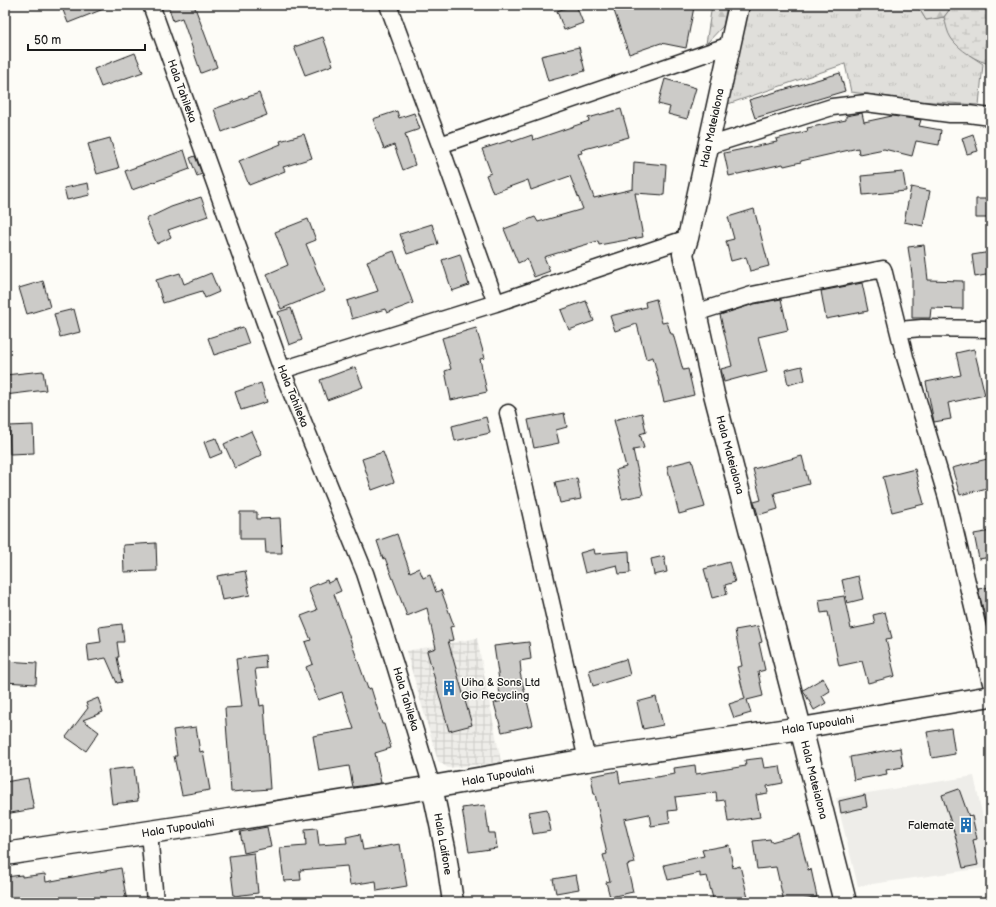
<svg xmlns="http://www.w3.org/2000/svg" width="996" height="907" font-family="'Balsamiq Sans',sans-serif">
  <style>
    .built { fill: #eeede9 }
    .industrial { fill: url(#industrial-grid) }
    .grass { fill: url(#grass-tufts); stroke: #7e7e7c }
    .forest { fill: url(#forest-firs); stroke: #7e7e7c }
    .wetland { fill: url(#wetland-marsh); stroke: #7e7e7c }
    .building { fill: #cccbc8; stroke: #1c1c1c }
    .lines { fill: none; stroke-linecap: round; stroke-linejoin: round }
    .minor-casing { stroke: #1c1c1c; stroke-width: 19 }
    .tertiary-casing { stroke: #1c1c1c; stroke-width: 23 }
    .secondary-casing { stroke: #1c1c1c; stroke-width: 25 }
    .minor { stroke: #fdfcf7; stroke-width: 16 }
    .tertiary { stroke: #fdfcf7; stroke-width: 20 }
    .secondary { stroke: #fdfcf7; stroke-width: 22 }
    .labels { text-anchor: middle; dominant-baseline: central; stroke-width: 3; stroke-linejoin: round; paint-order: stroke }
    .street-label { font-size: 11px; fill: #1c1c1c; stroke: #fdfcf7 }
    .poi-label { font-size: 11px; fill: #1c1c1c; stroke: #fdfcf7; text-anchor: start }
  </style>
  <defs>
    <pattern id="industrial-grid" width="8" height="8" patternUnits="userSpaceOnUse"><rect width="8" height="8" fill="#eeede9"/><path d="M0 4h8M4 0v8" fill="none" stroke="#cccbc7"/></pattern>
    <pattern id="grass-tufts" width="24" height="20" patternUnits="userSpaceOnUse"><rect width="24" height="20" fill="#e0dfdb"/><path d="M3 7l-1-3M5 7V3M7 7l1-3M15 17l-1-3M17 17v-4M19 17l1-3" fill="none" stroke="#c0bfbb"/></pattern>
    <pattern id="forest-firs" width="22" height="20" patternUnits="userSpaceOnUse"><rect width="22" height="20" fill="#e0dfdb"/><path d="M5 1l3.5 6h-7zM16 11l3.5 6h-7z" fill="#c0bfbb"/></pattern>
    <pattern id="wetland-marsh" width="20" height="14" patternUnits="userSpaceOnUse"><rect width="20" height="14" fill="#e0dfdb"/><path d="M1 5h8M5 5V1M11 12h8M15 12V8" fill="none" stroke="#c0bfbb"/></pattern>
  </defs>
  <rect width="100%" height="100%" fill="#fdfcf7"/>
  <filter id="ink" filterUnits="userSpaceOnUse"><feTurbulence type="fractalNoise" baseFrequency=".025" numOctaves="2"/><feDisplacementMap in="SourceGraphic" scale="8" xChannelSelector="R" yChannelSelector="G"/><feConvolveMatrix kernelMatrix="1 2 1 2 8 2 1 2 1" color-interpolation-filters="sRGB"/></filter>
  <g filter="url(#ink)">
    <path class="built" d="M 974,776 L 991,855 L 991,867 L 858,886 L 836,798 Z"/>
    <path class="industrial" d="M 477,638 L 501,762 L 448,768 L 438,761 L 406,651 Z"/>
    <path class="grass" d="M 747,5 L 917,5 L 926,20 L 944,17 L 947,27 L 968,54 L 983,64 L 979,105 L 919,101 L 851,92 L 845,64 L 728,104 Z"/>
    <path class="forest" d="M 712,5 L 727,5 L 723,26 L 706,44 Z
      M 917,5 L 953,5 L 944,17 L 926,20 Z"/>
    <path class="wetland" d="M 953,5 L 991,5 L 991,64 C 979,63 958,49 951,38 C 947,32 946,24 944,17 Z"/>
    <path class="building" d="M 61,5 L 111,5 L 111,6 L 68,23 Z
      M 168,5 L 194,5 L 217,67 L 201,73 L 182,18 L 173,21 Z
      M 574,5 L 576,5 L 583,23 L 564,30 L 557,11 Z
      M 612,5 L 682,5 L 694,7 L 686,48 L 661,43 L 629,54 Z
      M 323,37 L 333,65 L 305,75 L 294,47 Z
      M 579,47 L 585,71 L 548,81 L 541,56 Z
      M 135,53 L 143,72 L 101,87 L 94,69 Z
      M 840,73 L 845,91 L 755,118 L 749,100 Z
      M 665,79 L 696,88 L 687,119 L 668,114 L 670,107 L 658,104 Z
      M 259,93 L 267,115 L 222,132 L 214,109 Z
      M 621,109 L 629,137 L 581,150 L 582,153 L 578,154 L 594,198 L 633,189 L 634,162 L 666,165 L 664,195 L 635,193 L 643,237 L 599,245 L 598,241 L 544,257 L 550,271 L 534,277 L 527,259 L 518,263 L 504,229 L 535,217 L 538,222 L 583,209 L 570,176 L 531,190 L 528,180 L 493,193 L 486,175 L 491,173 L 482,149 L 511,140 L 512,142 L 532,135 L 533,140 L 589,121 L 588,118 Z
      M 397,111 L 399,118 L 414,113 L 420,129 L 405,134 L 415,165 L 403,170 L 394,145 L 384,149 L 373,119 Z
      M 862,113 L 864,122 L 892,116 L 921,120 L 919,126 L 941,130 L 939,145 L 916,141 L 912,156 L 884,149 L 859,154 L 858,148 L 801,161 L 801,162 L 784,166 L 783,164 L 729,176 L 724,153 L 777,142 L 776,139 L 808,131 L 807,128 L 846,120 L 846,116 Z
      M 304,134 L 312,158 L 283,167 L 285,171 L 249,185 L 239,161 L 281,144 L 280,141 Z
      M 973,134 L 978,151 L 967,154 L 962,138 Z
      M 110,138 L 119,168 L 97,174 L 88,144 Z
      M 184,150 L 190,169 L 132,190 L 125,171 Z
      M 195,156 L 202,174 L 197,176 L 190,158 Z
      M 903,172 L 906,191 L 863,195 L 861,176 Z
      M 88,183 L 90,195 L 67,200 L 64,188 Z
      M 911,187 L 930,191 L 923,226 L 904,222 Z
      M 201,197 L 208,216 L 168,230 L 171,237 L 157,244 L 146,219 L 171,207 Z
      M 976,199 L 991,199 L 991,218 L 976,218 Z
      M 754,209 L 769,266 L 750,271 L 746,257 L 731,261 L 726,241 L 734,239 L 728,217 Z
      M 308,219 L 316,240 L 306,244 L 325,291 L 281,309 L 267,274 L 288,265 L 275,232 Z
      M 432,224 L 438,244 L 407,254 L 400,234 Z
      M 924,245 L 928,280 L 963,281 L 963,309 L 931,308 L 930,318 L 912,318 L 912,274 L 908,247 Z
      M 394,251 L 413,303 L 387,313 L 385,309 L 352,319 L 347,301 L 378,291 L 367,261 Z
      M 991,252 L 991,274 L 975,277 L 972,255 Z
      M 460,254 L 469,285 L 452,291 L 442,260 Z
      M 180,273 L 184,284 L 211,273 L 219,292 L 205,298 L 202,291 L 163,303 L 156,280 Z
      M 43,281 L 50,307 L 27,314 L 19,288 Z
      M 862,283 L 868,311 L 826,319 L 821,291 Z
      M 656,299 L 662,323 L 667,322 L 671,334 L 673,334 L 683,370 L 688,369 L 694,395 L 664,402 L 653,357 L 646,359 L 637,324 L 615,331 L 610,316 L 646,307 L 645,302 Z
      M 781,299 L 788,330 L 758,337 L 767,372 L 747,377 L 746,376 L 724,382 L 721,369 L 732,366 L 720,315 L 754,304 Z
      M 586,301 L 594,321 L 569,330 L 561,310 Z
      M 291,308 L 302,340 L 289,345 L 278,312 Z
      M 74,309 L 80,332 L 60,337 L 54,314 Z
      M 243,327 L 249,344 L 214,355 L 208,338 Z
      M 476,328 L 485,358 L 480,359 L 487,392 L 451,400 L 445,371 L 451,369 L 442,338 Z
      M 974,349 L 985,395 L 948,403 L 951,419 L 934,422 L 926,382 L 961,375 L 956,353 Z
      M 802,366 L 805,380 L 788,385 L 785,370 Z
      M 355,367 L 363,387 L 327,400 L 320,380 Z
      M 43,371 L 46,390 L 5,395 L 5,375 Z
      M 261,383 L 267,402 L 241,410 L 235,392 Z
      M 564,413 L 567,427 L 556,430 L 559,443 L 534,448 L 528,420 Z
      M 642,413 L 646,432 L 640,434 L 644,448 L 633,450 L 643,495 L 622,499 L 616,470 L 626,467 L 614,420 Z
      M 486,417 L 490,433 L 455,441 L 452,426 Z
      M 33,425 L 34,453 L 10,454 L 9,426 Z
      M 251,431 L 262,455 L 235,468 L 224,444 Z
      M 216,438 L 222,453 L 210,458 L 204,442 Z
      M 383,452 L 394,482 L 372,490 L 362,459 Z
      M 802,456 L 809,484 L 774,493 L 778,509 L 758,515 L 754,502 L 761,500 L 753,469 Z
      M 991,458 L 991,487 L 960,495 L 952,468 Z
      M 692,460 L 705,507 L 679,514 L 667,466 Z
      M 915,469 L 924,504 L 892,512 L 883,477 Z
      M 577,478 L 581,499 L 560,503 L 555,482 Z
      M 240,512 L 257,512 L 257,519 L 280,518 L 282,553 L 266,553 L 265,539 L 240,539 Z
      M 991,531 L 991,557 L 979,559 L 974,534 Z
      M 397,534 L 410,572 L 419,568 L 423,578 L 430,575 L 436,592 L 441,590 L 454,626 L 450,627 L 453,640 L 448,641 L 472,725 L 449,731 L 427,651 L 436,648 L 427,608 L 407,616 L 385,558 L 383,559 L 377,541 Z
      M 156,543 L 157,571 L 124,572 L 123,545 Z
      M 594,549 L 595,554 L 629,551 L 630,573 L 619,574 L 617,565 L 585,573 L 580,553 Z
      M 664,556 L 667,572 L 654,575 L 651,559 Z
      M 729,562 L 735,582 L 725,585 L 727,594 L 712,598 L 704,569 Z
      M 245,571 L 250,595 L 222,600 L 217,576 Z
      M 858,576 L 863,599 L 847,603 L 842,580 Z
      M 336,579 L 341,591 L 334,594 L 368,689 L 371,688 L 382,724 L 384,724 L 391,748 L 375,753 L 381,783 L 353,787 L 349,766 L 319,771 L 313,736 L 354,729 L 342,692 L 318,700 L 306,667 L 313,664 L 305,642 L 311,640 L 301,616 L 317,610 L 308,588 L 327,580 L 328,583 Z
      M 991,587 L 991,633 L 989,633 L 978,589 Z
      M 844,596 L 851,629 L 875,624 L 873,615 L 885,612 L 892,638 L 886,639 L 895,676 L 868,683 L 862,661 L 839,666 L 828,612 L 821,613 L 819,600 Z
      M 122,624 L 124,642 L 117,642 L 119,657 L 117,657 L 122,682 L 117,683 L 106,658 L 89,661 L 87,644 L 101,642 L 99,627 Z
      M 758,626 L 762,642 L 759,643 L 765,670 L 758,672 L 763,696 L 747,700 L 751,713 L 734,718 L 729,704 L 745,699 L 737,667 L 742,666 L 735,630 Z
      M 529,642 L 531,659 L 520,661 L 521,672 L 520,673 L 533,725 L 502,732 L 494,703 L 502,701 L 497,681 L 499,680 L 494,646 Z
      M 265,655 L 266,668 L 255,669 L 260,706 L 264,705 L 270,789 L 231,792 L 225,708 L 242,707 L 236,659 Z
      M 626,659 L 630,675 L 593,686 L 589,670 Z
      M 5,661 L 37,663 L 36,684 L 5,682 Z
      M 823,678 L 830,691 L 822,696 L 826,703 L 814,710 L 803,690 Z
      M 656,697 L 663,725 L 643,729 L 637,702 Z
      M 98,698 L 103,712 L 83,720 L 99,732 L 86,751 L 66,737 L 88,708 L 86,703 Z
      M 196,727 L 200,752 L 203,751 L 210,790 L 182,795 L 174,756 L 177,756 L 173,730 Z
      M 951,728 L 955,754 L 932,758 L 927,732 Z
      M 900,748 L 903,767 L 886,770 L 887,774 L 854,780 L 850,757 Z
      M 762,758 L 764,768 L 780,766 L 783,783 L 767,786 L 768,793 L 756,795 L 760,817 L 728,822 L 725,800 L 717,801 L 716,792 L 675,797 L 677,810 L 668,811 L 670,823 L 651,826 L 649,814 L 624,819 L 635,863 L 627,865 L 633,892 L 610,897 L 606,882 L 610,881 L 603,855 L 607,854 L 601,827 L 602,827 L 595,794 L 594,794 L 591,776 L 618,771 L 620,783 L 675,774 L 674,768 L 695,765 L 696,774 L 746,766 L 745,760 Z
      M 134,767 L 138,801 L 112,804 L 108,770 Z
      M 28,778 L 34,809 L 5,814 L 5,782 Z
      M 959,789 L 969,817 L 972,816 L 977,839 L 973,840 L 978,865 L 963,868 L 955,835 L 942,795 Z
      M 865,795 L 867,807 L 841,813 L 839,801 Z
      M 485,805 L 489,833 L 495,833 L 497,848 L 469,852 L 462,808 Z
      M 547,809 L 551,831 L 533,834 L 529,812 Z
      M 267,827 L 271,847 L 244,853 L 240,832 Z
      M 317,828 L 319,845 L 347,843 L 346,837 L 360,834 L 363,850 L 400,844 L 407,886 L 377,891 L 376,881 L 350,885 L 347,866 L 300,870 L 301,880 L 284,881 L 280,848 L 306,846 L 305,829 Z
      M 799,834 L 808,870 L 811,869 L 817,897 L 797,902 L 784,902 L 776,867 L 757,869 L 753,841 L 770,839 L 771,842 Z
      M 729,845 L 733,868 L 740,866 L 749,902 L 714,902 L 707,876 L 700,877 L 700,873 L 668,880 L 664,865 L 704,856 L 702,850 Z
      M 254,853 L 258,893 L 234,896 L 229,856 Z
      M 121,868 L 127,902 L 5,902 L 5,877 L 22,875 L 22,877 L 45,874 L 46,882 Z
      M 576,875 L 579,889 L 556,893 L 553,879 Z"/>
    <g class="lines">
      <defs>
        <path id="minor" d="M 151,5 L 282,370 L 365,573 L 395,665 L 432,787
          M 388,5 L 440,145 L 496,303
          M 440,145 L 730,45
          M 708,146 L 832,107 L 866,103 L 950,114 L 968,114 L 991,117
          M 695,313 L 752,295 L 883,269 L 905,357 L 947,498 L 991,683
          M 899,330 L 922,328 L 991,329
          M 282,370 L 496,303 L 688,238
          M 508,413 L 587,760
          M 149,832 L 155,902"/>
        <path id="tertiary" d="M 739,5 L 688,238 L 683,254 L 714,394 L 801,728 L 991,696
          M 432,787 L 445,848 L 453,902"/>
        <path id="secondary" d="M 5,854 L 223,821 L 432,787 L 587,760 L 801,728 L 845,902"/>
      </defs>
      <use href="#minor" class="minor-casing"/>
      <use href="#tertiary" class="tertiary-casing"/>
      <use href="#secondary" class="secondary-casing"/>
      <use href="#minor" class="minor"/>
      <use href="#tertiary" class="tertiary"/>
      <use href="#secondary" class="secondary"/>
    </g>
  </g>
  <defs>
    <symbol id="building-bare" viewBox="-9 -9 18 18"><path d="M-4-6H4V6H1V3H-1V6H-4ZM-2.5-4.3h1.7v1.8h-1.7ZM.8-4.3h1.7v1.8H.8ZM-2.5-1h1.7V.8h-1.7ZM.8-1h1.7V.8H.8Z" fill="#1f6fb2" stroke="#fdfcf7" stroke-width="2.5" paint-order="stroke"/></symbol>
  </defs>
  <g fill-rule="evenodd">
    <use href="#building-bare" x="438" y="677" width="22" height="22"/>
    <use href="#building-bare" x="955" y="814" width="22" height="22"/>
  </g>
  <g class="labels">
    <g class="street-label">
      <text transform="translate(182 91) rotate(70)">Hala Tahileka</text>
      <text transform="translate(712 128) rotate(-78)">Hala Mateialona</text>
      <text transform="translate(293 396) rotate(68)">Hala Tahileka</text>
      <text transform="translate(730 455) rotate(75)">Hala Mateialona</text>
      <text transform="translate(406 699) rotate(73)">Hala Tahileka</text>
      <text transform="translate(818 725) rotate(-9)">Hala Tupoulahi</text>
      <text transform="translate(498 776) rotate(-10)">Hala Tupoulahi</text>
      <text transform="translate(814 780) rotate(76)">Hala Mateialona</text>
      <text transform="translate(178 828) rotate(-9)">Hala Tupoulahi</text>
      <text transform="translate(443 844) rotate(80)">Hala Laifone</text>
    </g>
    <g class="poi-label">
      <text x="461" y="682">Uiha &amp; Sons Ltd<tspan x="461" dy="13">Gio Recycling</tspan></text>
      <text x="954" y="825" text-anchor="end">Falemate</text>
    </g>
  </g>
  <rect width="996" height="907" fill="none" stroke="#fdfcf7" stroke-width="20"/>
  <rect x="10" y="10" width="976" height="887" fill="none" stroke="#1c1c1c" stroke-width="1.5" filter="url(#ink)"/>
  <path d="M28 44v6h117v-6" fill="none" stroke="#1c1c1c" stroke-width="2"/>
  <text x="34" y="44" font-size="12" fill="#1c1c1c" stroke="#fdfcf7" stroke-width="3" paint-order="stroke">50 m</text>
</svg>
